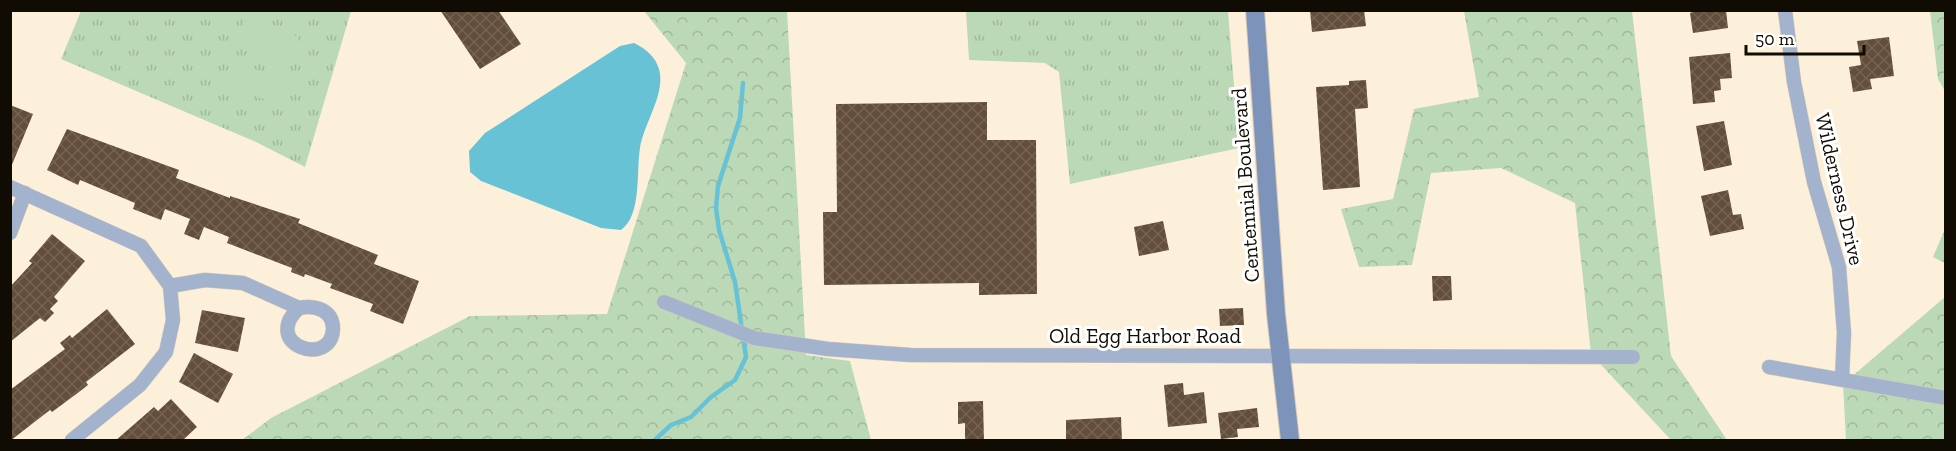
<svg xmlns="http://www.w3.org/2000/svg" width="1956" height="451" font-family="'Zilla Slab',serif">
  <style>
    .grass { fill: url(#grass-tufts) }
    .forest { fill: url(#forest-crowns) }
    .garden { fill: #bbd9b6 }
    .water { fill: #67c2d5 }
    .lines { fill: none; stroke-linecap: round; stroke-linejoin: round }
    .stream { stroke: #67c2d5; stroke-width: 4.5 }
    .building { fill: url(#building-cross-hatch) }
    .street-casing { stroke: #d7cbb8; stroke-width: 15 }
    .secondary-casing { stroke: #d7cbb8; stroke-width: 20 }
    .street { stroke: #a4b3cd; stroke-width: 14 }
    .secondary { stroke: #7e93b9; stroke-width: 18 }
    .labels { text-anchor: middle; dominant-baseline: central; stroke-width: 6; stroke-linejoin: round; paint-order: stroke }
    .street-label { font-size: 21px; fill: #100b03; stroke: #fff }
  </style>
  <defs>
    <pattern id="grass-tufts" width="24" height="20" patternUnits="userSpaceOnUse" patternTransform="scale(1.5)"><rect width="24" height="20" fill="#bbd9b6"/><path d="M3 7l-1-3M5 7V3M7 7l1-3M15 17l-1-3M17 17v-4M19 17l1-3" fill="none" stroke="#a0b99b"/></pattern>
    <pattern id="forest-crowns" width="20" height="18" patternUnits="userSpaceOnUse" patternTransform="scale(1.5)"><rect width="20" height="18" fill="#bbd9b6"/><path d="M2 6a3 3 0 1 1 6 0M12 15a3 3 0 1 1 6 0" fill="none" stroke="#a0b99b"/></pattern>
    <pattern id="building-cross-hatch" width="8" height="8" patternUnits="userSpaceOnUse" patternTransform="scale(1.5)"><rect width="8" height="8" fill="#634e3b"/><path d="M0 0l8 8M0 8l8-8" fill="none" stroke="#746353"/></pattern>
  </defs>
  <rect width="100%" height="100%" fill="#fdf0da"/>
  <path class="grass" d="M 81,11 L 351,11 L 305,167 L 256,142 L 61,59 Z
    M 966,11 L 1228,11 L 1239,148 L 1070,184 L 1059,72 L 1045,63 L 969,60 Z"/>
  <path class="forest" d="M 644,11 L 787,11 L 806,355 L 850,361 L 871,440 L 242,440 L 271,418 L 470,316 L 607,314 L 686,63 Z
    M 1464,11 L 1632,11 L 1671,356 L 1727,440 L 1671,440 L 1591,354 L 1575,203 L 1501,168 L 1431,173 L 1412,265 L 1359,267 L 1341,209 L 1393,199 L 1414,109 L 1479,97 Z
    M 1930,11 L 1945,11 L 1945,91 L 1938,79 Z
    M 1945,229 L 1946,263 L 1945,263 L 1933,257 Z
    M 1945,297 L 1945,440 L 1846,440 L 1843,384 Z"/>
  <path class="garden" d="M 273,11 L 306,11 L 303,19 Z
    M 244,21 L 299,37 L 291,61 L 237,46 Z
    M 232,63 L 286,78 L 278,103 L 224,87 Z"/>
  <path class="water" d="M 634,43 C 646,49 655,56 659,69 C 666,94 644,123 640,148 C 636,172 642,215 621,230 L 601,228 L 481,181 L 470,172 L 469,151 L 485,133 L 620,46 Z"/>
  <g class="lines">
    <path class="stream" d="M 655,440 L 671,425 L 691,417 L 711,397 L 735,380 L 746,357 L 735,282 L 719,230 L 716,208 L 718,186 L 740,118 L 743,83"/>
  </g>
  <path class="building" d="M 440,10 L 498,10 L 521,44 L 480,69 Z
    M 1310,10 L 1364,10 L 1366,26 L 1312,32 Z
    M 1697,10 L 1726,10 L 1728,28 L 1693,33 L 1690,13 Z
    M 1889,37 L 1894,76 L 1870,79 L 1872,89 L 1853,92 L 1849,67 L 1861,65 L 1857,41 Z
    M 1730,53 L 1732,78 L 1720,79 L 1721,90 L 1714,91 L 1715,102 L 1693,104 L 1689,57 Z
    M 1366,80 L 1368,108 L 1355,109 L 1360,187 L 1323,190 L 1316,87 L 1349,85 L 1349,81 Z
    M 987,102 L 987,140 L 1036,140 L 1037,294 L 979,295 L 979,283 L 824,285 L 823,212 L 837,212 L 836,104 Z
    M 10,105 L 33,114 L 11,167 L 10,167 Z
    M 1724,121 L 1732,165 L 1704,171 L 1696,126 Z
    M 67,129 L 179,170 L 176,178 L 230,198 L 230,196 L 300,219 L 298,223 L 378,255 L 374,264 L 419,281 L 403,324 L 370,311 L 373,304 L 330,288 L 332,284 L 305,274 L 304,277 L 291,272 L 292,268 L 227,243 L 229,237 L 204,227 L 199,240 L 184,234 L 190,219 L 165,209 L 161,220 L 133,209 L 135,203 L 80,180 L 78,185 L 47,170 Z
    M 1728,190 L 1733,215 L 1741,214 L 1744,229 L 1710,236 L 1701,196 Z
    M 1163,221 L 1169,250 L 1139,256 L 1134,227 Z
    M 52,234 L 85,261 L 54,297 L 58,301 L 50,309 L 54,313 L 45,322 L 40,318 L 10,342 L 10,287 L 32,263 L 29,261 Z
    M 1432,276 L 1451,276 L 1452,300 L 1433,301 Z
    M 1243,308 L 1244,325 L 1220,326 L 1219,309 Z
    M 107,309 L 135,344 L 86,382 L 88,385 L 75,395 L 52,412 L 50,410 L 10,441 L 10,390 L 65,349 L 60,343 L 70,335 L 72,338 Z
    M 202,310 L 245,318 L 238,352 L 195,343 Z
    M 194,353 L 233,374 L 218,403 L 179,382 Z
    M 1183,383 L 1184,395 L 1204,392 L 1207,423 L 1168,427 L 1164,385 Z
    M 171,399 L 197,427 L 182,441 L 115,441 L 154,407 L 158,411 Z
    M 983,401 L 984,441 L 965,441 L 965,423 L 958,424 L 958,402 Z
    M 1257,408 L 1259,427 L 1237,429 L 1238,437 L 1221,439 L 1218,413 Z
    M 1121,417 L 1122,441 L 1066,441 L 1066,420 Z"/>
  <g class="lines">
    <defs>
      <path id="street" d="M 1785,10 L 1794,82 L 1814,182 L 1839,267 L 1844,333 L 1842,379
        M 10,187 L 141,246 L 170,286 L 173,320 L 166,352 L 140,385 L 72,440
        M 10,233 L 25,193
        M 170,286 L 205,280 L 243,283 L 299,308 C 260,344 331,369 333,329 C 333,309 314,305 299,308
        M 664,302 L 754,338 L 828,349 L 910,355 L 1633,357
        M 1769,367 L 1946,398"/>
      <path id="secondary" d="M 1255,10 L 1276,314 L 1290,440"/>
    </defs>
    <use href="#street" class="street-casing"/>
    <use href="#secondary" class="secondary-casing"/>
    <use href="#street" class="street"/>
    <use href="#secondary" class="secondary"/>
  </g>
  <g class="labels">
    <g class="street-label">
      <text transform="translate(1245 185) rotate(-94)">Centennial Boulevard</text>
      <text transform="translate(1840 189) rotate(77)">Wilderness Drive</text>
      <text x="1145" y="335">Old Egg Harbor Road</text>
    </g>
  </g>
  <rect width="1956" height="451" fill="none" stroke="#100b03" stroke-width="24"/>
  <path d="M1746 45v9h118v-9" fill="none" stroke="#100b03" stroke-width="3"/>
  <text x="1755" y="45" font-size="18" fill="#100b03" stroke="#ffffff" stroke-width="4.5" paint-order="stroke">50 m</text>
</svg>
